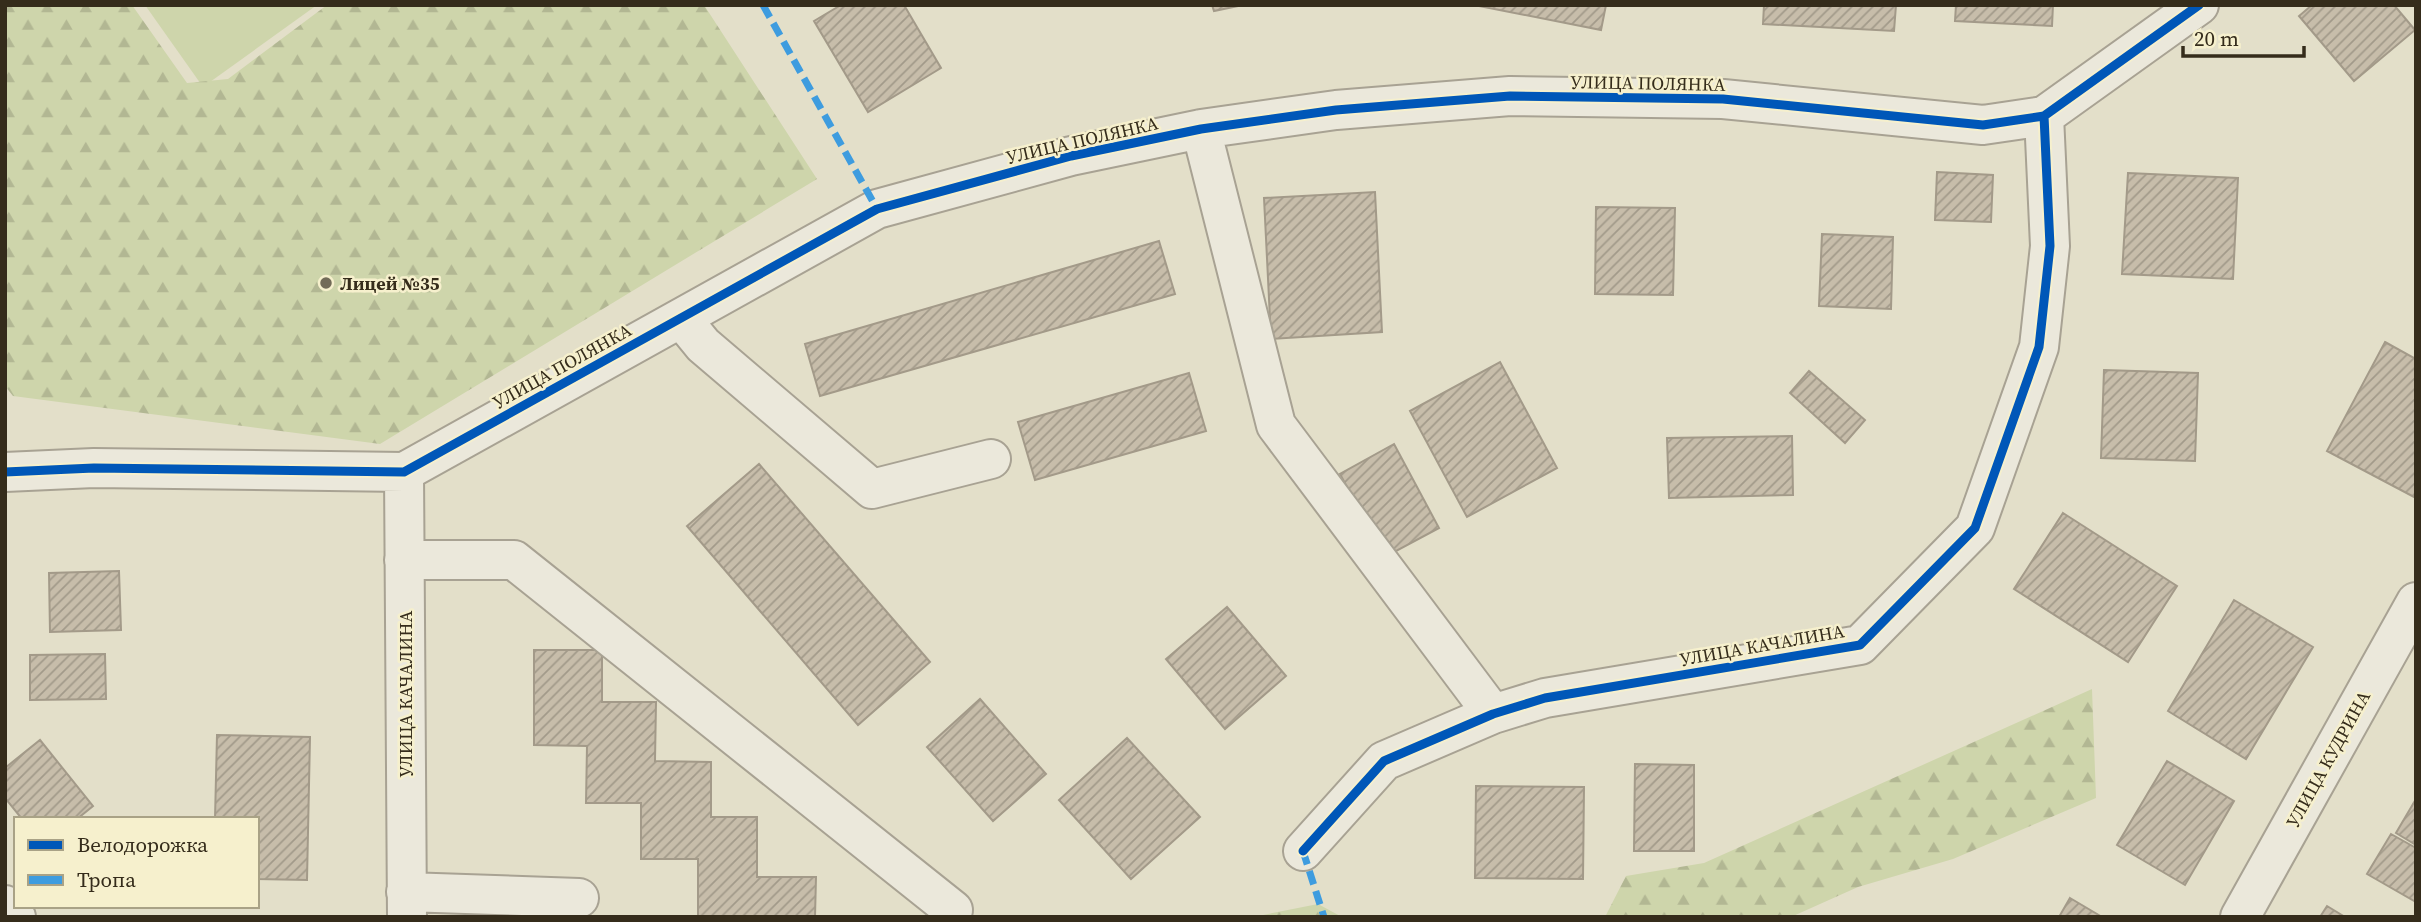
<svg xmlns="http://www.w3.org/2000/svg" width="2421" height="922" font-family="'Source Serif 4',serif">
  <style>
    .green { fill: #ced5ab }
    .forest { fill: url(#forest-firs) }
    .building { fill: url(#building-hatch); stroke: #a39a89; stroke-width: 2 }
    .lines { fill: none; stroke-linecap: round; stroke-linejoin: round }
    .minor-casing { stroke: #a8a293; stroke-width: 42 }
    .minor { stroke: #ebe8db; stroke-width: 38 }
    .quiet { stroke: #3e9cdf; stroke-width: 7; stroke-dasharray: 14 7; stroke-linecap: butt }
    .cycleway-casing { stroke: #f6f0cd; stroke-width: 13 }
    .cycleway { stroke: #0057b8; stroke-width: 9 }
    .poi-dot { fill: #726b58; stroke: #f6f0cd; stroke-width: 2.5 }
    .labels { text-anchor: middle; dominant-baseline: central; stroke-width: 5; stroke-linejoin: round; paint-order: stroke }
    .street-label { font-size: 18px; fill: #352c1b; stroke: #f6f0cd }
    .poi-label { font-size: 18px; font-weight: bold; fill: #352c1b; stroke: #f6f0cd; text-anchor: start }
  </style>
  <defs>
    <pattern id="forest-firs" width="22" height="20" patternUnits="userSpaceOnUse" patternTransform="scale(1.75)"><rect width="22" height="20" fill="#ced5ab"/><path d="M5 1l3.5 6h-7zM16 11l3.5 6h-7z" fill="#b2b793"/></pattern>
    <pattern id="building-hatch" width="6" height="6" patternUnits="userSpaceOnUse" patternTransform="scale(1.75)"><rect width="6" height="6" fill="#c7bdaa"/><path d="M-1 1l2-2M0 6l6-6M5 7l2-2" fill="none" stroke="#a29a8a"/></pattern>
  </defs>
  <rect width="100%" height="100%" fill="#e3dfc9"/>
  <path class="green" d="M 145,5 L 317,5 L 203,87 Z"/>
  <path class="forest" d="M 5,5 L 132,5 L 187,83 L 228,79 L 327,5 L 704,5 L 817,179 L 380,444 L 13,396 L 5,386 Z
    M 2092,689 L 2096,798 L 1953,859 L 1858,887 L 1791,917 L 1605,917 L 1626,876 L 1704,863 Z
    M 1318,904 L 1342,917 L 1253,917 Z"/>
  <path class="building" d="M 841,5 L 904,5 L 941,68 L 868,112 L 814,21 Z
    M 1212,5 L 1243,5 L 1214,11 Z
    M 1474,5 L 1606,5 L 1601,30 Z
    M 1764,5 L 1896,5 L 1894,31 L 1763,24 Z
    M 1956,5 L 2053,5 L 2052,26 L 1955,21 Z
    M 2312,5 L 2394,5 L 2415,30 L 2354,81 L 2299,16 Z
    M 1937,172 L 1993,175 L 1991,222 L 1935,220 Z
    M 2128,173 L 2238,178 L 2233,279 L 2122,274 Z
    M 1375,192 L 1382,332 L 1271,339 L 1264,198 Z
    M 1596,207 L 1675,208 L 1673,295 L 1595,294 Z
    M 1822,234 L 1893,237 L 1891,309 L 1819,306 Z
    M 1159,241 L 1175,294 L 820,396 L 805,344 Z
    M 2385,342 L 2416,359 L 2416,498 L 2327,451 Z
    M 1500,362 L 1557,468 L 1467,517 L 1410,411 Z
    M 2104,370 L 2198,373 L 2195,461 L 2101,458 Z
    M 1809,371 L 1865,420 L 1845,443 L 1790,393 Z
    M 1189,373 L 1206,431 L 1035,480 L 1018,422 Z
    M 1792,436 L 1793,495 L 1669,498 L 1667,438 Z
    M 1394,444 L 1439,528 L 1385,557 L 1340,474 Z
    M 759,464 L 930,662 L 858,725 L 687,526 Z
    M 2063,513 L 2177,586 L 2128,662 L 2014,589 Z
    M 119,571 L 121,630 L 50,632 L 49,573 Z
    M 2234,600 L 2313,647 L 2246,759 L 2168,711 Z
    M 1227,607 L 1286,676 L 1225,729 L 1166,659 Z
    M 534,650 L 602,650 L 602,702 L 656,702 L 655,761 L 711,762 L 711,817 L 757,817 L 757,877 L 816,877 L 815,917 L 698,917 L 698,859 L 641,859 L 641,803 L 586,803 L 587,746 L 534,745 Z
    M 105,654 L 106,699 L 30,700 L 30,655 Z
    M 980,699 L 1046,774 L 993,821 L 927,747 Z
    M 217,735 L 310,737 L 307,880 L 257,879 L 257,819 L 215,819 Z
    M 1127,738 L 1200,817 L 1131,879 L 1059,800 Z
    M 40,740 L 93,806 L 77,819 L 22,819 L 5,798 L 5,768 Z
    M 2167,761 L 2234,801 L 2185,885 L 2117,845 Z
    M 1635,764 L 1694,765 L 1694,851 L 1634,851 Z
    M 1476,786 L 1584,787 L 1583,879 L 1475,878 Z
    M 2416,799 L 2416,845 L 2396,833 Z
    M 2391,834 L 2416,848 L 2416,902 L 2367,874 Z
    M 2070,898 L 2102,917 L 2059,917 Z
    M 2327,906 L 2345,917 L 2320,917 Z
    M 562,914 L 562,917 L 494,917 L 494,915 Z"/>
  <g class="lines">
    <defs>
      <path id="minor" d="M 1201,129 L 1276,425 L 1493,714
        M 681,318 L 703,345 L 872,489 L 991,459
        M 5,472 L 94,468 L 404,472 L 877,209 L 1071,156 L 1201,129 L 1336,110 L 1510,96 L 1723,99 L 1983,125 L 2044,116 L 2199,5
        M 404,472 L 407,917
        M 404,560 L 514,560 L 953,910
        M 1303,851 L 1384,761 L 1493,714 L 1545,698 L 1860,645 L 1975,528 L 2039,347 L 2050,246 L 2044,116
        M 406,892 L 579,898
        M 5,905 L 16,917
        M 2240,917 L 2416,602"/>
    </defs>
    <use href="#minor" class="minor-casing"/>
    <use href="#minor" class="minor"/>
    <path class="quiet" d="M 763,5 L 877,209
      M 1303,851 L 1324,917"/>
    <defs>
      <path id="cycleway" d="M 5,472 L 94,468 L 404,472 L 877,209 L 1071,156 L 1201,129 L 1336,110 L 1510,96 L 1723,99 L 1983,125 L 2044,116 L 2199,5
        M 1303,851 L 1384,761 L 1493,714 L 1545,698 L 1860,645 L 1975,528 L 2039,347 L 2050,246 L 2044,116"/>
    </defs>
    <use href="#cycleway" class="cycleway-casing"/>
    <use href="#cycleway" class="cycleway"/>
  </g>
  <circle class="poi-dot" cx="326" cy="283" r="7"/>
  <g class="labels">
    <g class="street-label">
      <text transform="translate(1648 83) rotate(1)">УЛИЦА ПОЛЯНКА</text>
      <text transform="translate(1082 140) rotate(-13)">УЛИЦА ПОЛЯНКА</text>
      <text transform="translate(562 366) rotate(-29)">УЛИЦА ПОЛЯНКА</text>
      <text transform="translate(1762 645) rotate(-10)">УЛИЦА КАЧАЛИНА</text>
      <text transform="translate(405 694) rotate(-90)">УЛИЦА КАЧАЛИНА</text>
      <text transform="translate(2328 759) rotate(-61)">УЛИЦА КУДРИНА</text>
    </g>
    <g class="poi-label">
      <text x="340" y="283">Лицей №35</text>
    </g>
  </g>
  <rect width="2421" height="922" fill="none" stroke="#352c1b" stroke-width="14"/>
  <rect x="14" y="817" width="245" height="91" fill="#f6f0cd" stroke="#a9a286" stroke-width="2"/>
  <rect x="28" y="840" width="35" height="10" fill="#0057b8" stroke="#a9a286" stroke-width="2"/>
  <text x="77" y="852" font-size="21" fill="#352c1b">Велодорожка</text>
  <rect x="28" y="875" width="35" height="10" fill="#3e9cdf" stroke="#a9a286" stroke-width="2"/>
  <text x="77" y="887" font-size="21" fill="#352c1b">Тропа</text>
  <path d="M2183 46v10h121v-10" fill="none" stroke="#352c1b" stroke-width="3.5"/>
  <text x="2194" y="46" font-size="21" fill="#352c1b" stroke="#f6f0cd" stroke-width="5" paint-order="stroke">20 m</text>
</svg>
